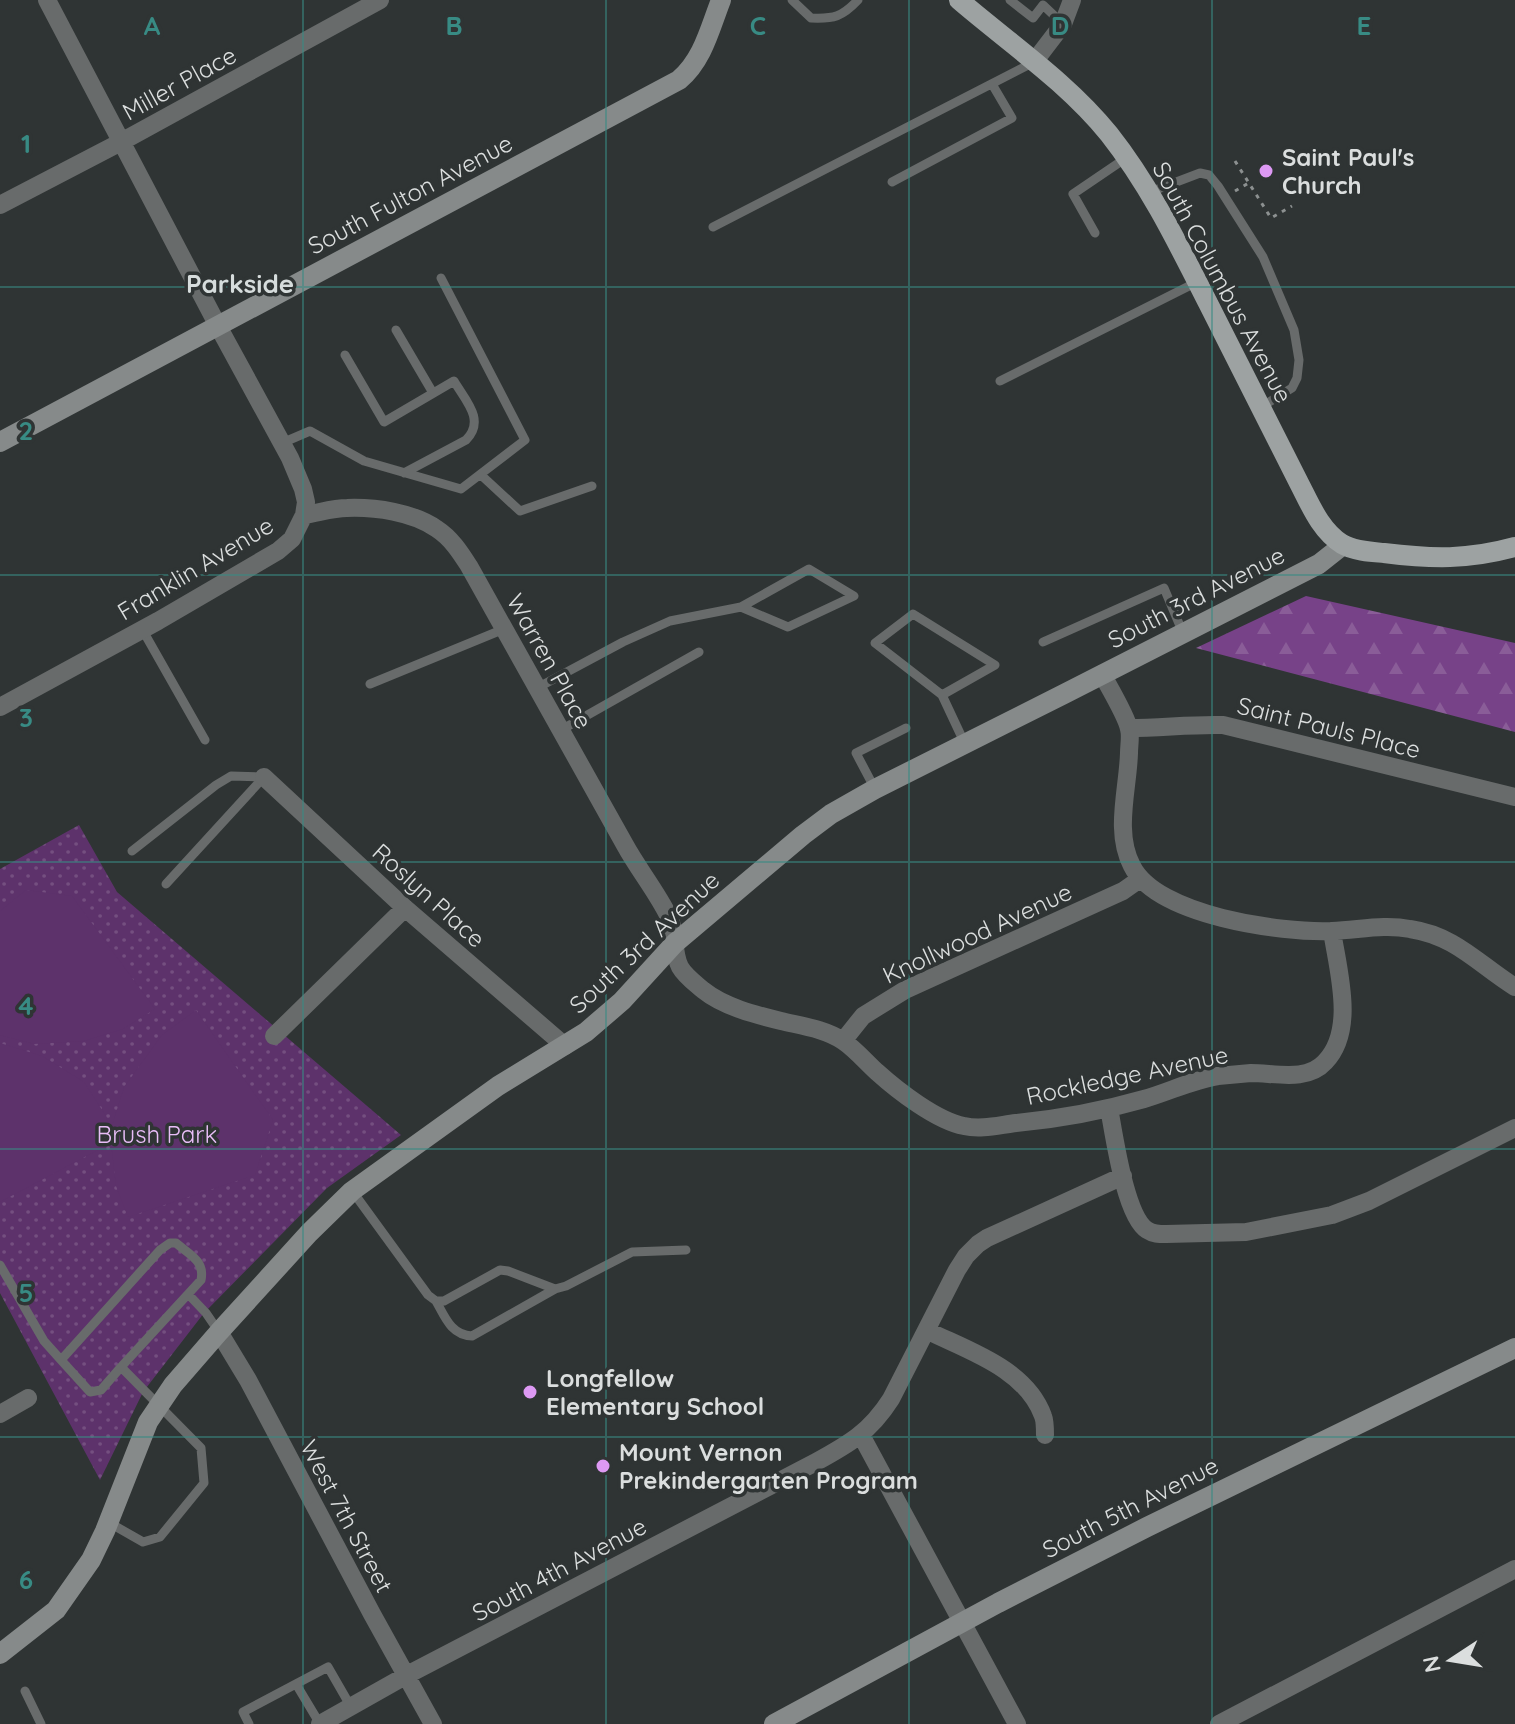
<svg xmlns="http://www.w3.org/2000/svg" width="1515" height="1724" font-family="Quicksand,sans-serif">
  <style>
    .grass { fill: url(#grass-dots) }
    .forest { fill: url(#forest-firs) }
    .pitch { fill: #5d326b }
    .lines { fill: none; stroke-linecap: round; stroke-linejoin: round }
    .path { stroke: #8c9090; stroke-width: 3; stroke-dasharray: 4 6; stroke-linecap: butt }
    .lane { stroke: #686b6b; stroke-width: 9 }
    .street { stroke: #686b6b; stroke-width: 18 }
    .secondary { stroke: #868a8a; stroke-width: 20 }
    .primary { stroke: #9da2a2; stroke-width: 20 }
    .grid { fill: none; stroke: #388b84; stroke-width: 2; stroke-opacity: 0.55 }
    .poi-dot { fill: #dd99f3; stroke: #2f3434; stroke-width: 3 }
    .labels { text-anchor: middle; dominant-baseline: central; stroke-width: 7; stroke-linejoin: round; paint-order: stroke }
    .street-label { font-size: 24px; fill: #dbdede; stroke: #2f3434 }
    .poi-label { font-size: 24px; font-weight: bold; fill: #dbdede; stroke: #2f3434; text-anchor: start }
    .park-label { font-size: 24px; fill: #e8bdf7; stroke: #2f3434 }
    .neighbourhood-label { font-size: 26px; font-weight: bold; fill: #d6dcdc; stroke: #2f3434 }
    .grid-label { font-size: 26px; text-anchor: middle; font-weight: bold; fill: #388b84; stroke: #2f3434; stroke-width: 7; stroke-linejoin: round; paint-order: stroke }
  </style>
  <defs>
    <pattern id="grass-dots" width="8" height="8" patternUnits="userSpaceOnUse" patternTransform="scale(2)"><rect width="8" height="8" fill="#5d326b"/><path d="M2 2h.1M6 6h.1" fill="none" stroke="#744f80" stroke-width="1.8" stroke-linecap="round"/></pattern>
    <pattern id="forest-firs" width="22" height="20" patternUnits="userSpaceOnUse" patternTransform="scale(2)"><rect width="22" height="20" fill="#774288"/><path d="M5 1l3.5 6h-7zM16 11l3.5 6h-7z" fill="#8a5d98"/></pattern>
  </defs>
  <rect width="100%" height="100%" fill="#2f3434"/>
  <path class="grass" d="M 79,825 L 117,892 L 401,1135 L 327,1188 L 204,1313 L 143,1392 L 100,1480 L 0,1293 L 0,869 Z"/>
  <path class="forest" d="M 1306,596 L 1515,643 L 1515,732 L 1196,648 Z"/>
  <path class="pitch" d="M 26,890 L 72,896 L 155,1009 L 123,1029 L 84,1041 L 34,1044 L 0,1035 L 0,911 Z
    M 196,1010 L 273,1120 L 255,1175 L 128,1217 L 116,1186 L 111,1143 L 0,1202 L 0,1043 L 42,1056 L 84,1082 L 106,1116 L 110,1132 L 124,1087 L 162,1035 Z"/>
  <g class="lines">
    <path class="path" d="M 1235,161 L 1271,218 L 1292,206
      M 1235,191 L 1252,181"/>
    <path class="lane" d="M 792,0 L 811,18 C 834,19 842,17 858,0
      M 1010,0 L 1033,18 L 1043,5 L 1063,24
      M 892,182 L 1012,118 L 992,84
      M 1150,192 L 1200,173 L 1209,175 L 1218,186 L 1263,257 L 1294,330 L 1299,360 L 1297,378 L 1292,388 L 1261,407
      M 713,227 L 1034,62
      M 1095,233 L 1073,194 L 1126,158
      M 396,330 L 433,393
      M 345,355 L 384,422 L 454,381 C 465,400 486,420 466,440 L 404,473
      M 1000,381 L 1197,282
      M 282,443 L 310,431 L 364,461 L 461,489 L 525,440 L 441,278
      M 481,475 L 520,511 L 592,486
      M 142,629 L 205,740
      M 1043,642 L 1164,588 L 1183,633
      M 370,684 L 504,629
      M 537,688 L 623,642 L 670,621 L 741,607 L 809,569 L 854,596 L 788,627 L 741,607
      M 942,695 L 995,665 L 913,614 L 875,643 L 942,695 L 965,744
      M 561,730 L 699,652
      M 875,789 L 856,753 L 906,728
      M 132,851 L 216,785 L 231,776 L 264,777
      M 166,884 L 264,777
      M 353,1192 L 428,1295 L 436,1301 L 444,1301 L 500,1270 L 508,1271 L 555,1289 L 566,1286 L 632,1252 L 686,1250
      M 0,1265 L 44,1341 L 61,1360
      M 188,1294 L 206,1313 L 219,1332
      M 436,1301 C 445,1317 451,1335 472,1336 L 555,1289
      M 108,1522 L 143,1542 L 160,1537 L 204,1483 L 201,1448 L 121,1367 L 201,1280 C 205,1261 190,1255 176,1243 L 170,1243 L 160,1250 L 61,1360 L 90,1392 L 101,1390 L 121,1367
      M 296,1684 L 320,1724
      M 25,1691 L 41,1724
      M 249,1724 L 243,1712 L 328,1667 L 351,1707"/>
    <path class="street" d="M 1034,62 L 1063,24 L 1072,0
      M 0,205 L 121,142 L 380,0
      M 304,515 C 318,513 333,508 347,508 C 375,507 413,512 437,529 C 451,538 460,552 469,566 C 521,659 573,752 625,845 C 638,869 657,892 669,917 C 677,933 672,952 680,967 C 685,976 696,984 703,990 C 724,1007 756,1015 781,1021 C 802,1026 825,1029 843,1041 C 855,1049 866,1062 877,1072 C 898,1091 937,1121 964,1126 C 981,1130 999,1125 1016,1123 C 1059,1119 1102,1111 1144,1099 C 1169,1092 1192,1080 1218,1076 C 1229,1075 1240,1074 1251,1073 C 1275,1073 1307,1082 1325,1062 C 1356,1030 1338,971 1332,931
      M 1102,674 C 1109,687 1127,717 1129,729 C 1131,736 1129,745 1129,753 C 1128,789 1114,832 1132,866 C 1157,916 1281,933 1332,931 C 1359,930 1384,924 1410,929 C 1456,936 1478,964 1515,987
      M 0,707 L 158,621 L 278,551 L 292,539 L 304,515 L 306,502 L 303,489 L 290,458 L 218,326 L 47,0
      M 1129,728 C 1161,728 1192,724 1223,725 L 1515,797
      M 264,777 L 405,908 L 565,1046
      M 274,1036 L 405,908
      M 843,1041 L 863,1016 L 905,990 L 1123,891 L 1140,879
      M 1109,1108 C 1114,1134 1125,1216 1147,1230 C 1153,1234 1159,1234 1166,1234 L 1246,1232 L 1332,1215 L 1369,1201 L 1515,1128
      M 928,1331 C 969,1351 1026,1369 1043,1416 C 1045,1421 1045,1429 1045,1435
      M 219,1332 L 248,1380 L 372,1614 L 433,1724
      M 0,1414 L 28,1398
      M 861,1435 L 1017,1724
      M 320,1724 L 407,1675 L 816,1462 C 849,1444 870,1432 891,1399 L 957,1270 L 966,1256 L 978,1244 L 987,1238 L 1123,1176
      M 1219,1724 L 1515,1569"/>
    <path class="secondary" d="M 0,442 L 679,80 C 703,60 710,28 721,0
      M 0,1654 L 56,1610 L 91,1560 L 105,1531 L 148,1422 L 173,1385 L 219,1332 L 309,1233 L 352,1191 L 498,1086 L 586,1032 L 622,1001 L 675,943 L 803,835 L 831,814 L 875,789 L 1064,694 L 1319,564 L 1343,545
      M 774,1724 L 998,1603 L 1147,1527 L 1515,1348"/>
    <path class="primary" d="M 959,0 C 1009,43 1067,82 1109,134 C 1150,186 1178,244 1208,303 C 1238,363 1269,423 1299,483 C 1310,504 1320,530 1342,544 C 1354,551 1371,552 1384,553 C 1432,559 1468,560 1515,547"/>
  </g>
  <path class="grid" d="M 303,0 L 303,1724M 606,0 L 606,1724M 909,0 L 909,1724M 1212,0 L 1212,1724M 0,287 L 1515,287M 0,575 L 1515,575M 0,862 L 1515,862M 0,1149 L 1515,1149M 0,1437 L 1515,1437"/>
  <g class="poi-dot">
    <circle cx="1266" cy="171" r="8"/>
    <circle cx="530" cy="1392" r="8"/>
    <circle cx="603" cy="1466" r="8"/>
  </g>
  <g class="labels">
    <g class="street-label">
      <text transform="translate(179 83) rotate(-29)">Miller Place</text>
      <text transform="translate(410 194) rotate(-28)">South Fulton Avenue</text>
      <text transform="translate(1223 282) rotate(62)">South Columbus Avenue</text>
      <text transform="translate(195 568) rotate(-31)">Franklin Avenue</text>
      <text transform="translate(1196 597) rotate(-27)">South 3rd Avenue</text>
      <text transform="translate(550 661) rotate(61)">Warren Place</text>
      <text transform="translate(1329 727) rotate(14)">Saint Pauls Place</text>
      <text transform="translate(429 895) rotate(42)">Roslyn Place</text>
      <text transform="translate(977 933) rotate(-25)">Knollwood Avenue</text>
      <text transform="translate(644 942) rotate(-43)">South 3rd Avenue</text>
      <text transform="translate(1127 1075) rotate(-12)">Rockledge Avenue</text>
      <text transform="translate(1130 1507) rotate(-27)">South 5th Avenue</text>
      <text transform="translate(347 1516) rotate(62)">West 7th Street</text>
      <text transform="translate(559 1569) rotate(-28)">South 4th Avenue</text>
    </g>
    <g class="poi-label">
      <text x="1282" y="157">Saint Paul's<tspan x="1282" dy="28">Church</tspan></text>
      <text x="546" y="1378">Longfellow<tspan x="546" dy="28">Elementary School</tspan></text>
      <text x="619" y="1452">Mount Vernon<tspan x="619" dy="28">Prekindergarten Program</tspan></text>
    </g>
    <g class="park-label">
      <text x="157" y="1134">Brush Park</text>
    </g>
    <g class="neighbourhood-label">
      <text x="240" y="283">Parkside</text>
    </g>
  </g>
  <g class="grid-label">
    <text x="152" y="35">A</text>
    <text x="454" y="35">B</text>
    <text x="758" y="35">C</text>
    <text x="1060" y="35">D</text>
    <text x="1364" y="35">E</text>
    <text x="26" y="153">1</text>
    <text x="26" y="440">2</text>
    <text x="26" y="727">3</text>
    <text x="26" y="1015">4</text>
    <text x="26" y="1302">5</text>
    <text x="26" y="1589">6</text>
  </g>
  <g transform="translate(1451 1660) rotate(258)" stroke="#2f3434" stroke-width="6" paint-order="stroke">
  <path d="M0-6L14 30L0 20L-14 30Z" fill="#dbdede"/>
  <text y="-12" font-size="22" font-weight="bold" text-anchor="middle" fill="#dbdede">N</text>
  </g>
</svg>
